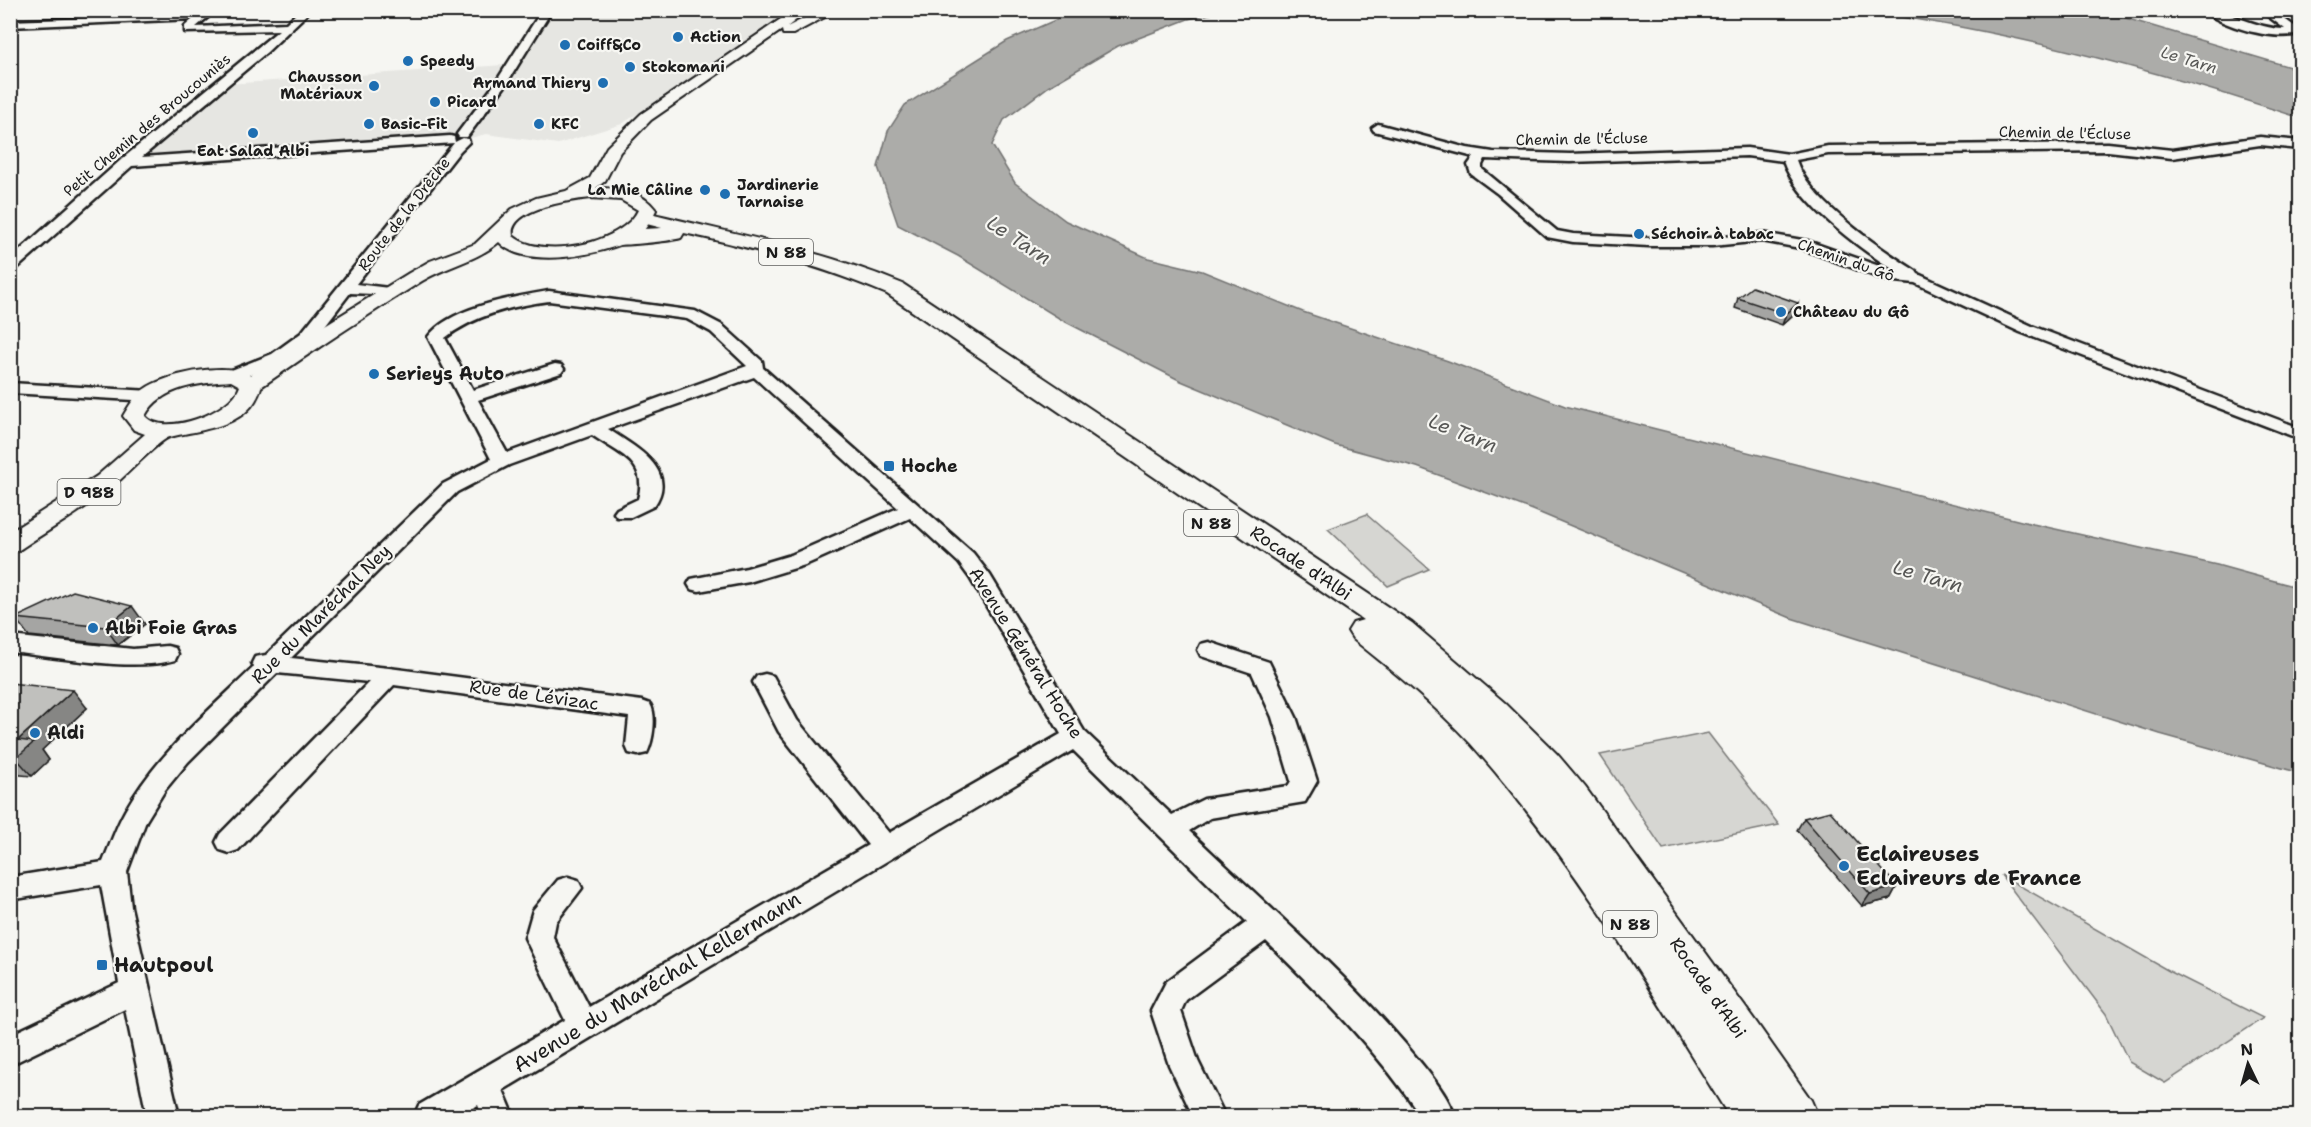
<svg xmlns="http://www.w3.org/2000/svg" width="2311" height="1127" font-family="'Shantell Sans',sans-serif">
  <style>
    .built { fill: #e6e6e2 }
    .green { fill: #d6d6d2; stroke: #797977; stroke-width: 1.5 }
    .water { fill: #acaca9; stroke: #727271; stroke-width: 1.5 }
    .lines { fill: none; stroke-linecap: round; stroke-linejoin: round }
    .minor-casing { stroke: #1c1c1c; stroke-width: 5 }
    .major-casing { stroke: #1c1c1c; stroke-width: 4 }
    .highway-casing { stroke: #1c1c1c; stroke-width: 4 }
    .minor { fill: #f6f6f2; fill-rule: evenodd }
    .major { fill: #f6f6f2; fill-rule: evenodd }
    .highway { fill: #f6f6f2; fill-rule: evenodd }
    .wall { fill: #a5a5a3; stroke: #1c1c1c; stroke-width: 1.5 }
    .shaded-wall { fill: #868684; stroke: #1c1c1c; stroke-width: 1.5 }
    .building { fill: #c0c0bd; stroke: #1c1c1c; stroke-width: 1.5 }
    .poi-dot { fill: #1f6fb2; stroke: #f6f6f2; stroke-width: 2 }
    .labels { text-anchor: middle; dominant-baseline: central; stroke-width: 4.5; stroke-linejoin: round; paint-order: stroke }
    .far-poi-label { font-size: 15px; font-weight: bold; fill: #1c1c1c; stroke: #f6f6f2; text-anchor: start }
    .far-street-label { font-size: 15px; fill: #1c1c1c; stroke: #f6f6f2 }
    .far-water-label { font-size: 16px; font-style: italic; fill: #565654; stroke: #f6f6f2 }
    .shield { fill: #f6f6f2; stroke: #5d5d5c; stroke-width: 1.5 }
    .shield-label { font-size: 16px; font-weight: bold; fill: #1c1c1c }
    .poi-label { font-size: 18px; font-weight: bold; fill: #1c1c1c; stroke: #f6f6f2; text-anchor: start }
    .street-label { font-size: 18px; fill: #1c1c1c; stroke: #f6f6f2 }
    .water-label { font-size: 20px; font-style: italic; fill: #565654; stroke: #f6f6f2 }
    .near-poi-label { font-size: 21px; font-weight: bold; fill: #1c1c1c; stroke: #f6f6f2; text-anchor: start }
    .near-street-label { font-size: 21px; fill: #1c1c1c; stroke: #f6f6f2 }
  </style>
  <rect width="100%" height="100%" fill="#f6f6f2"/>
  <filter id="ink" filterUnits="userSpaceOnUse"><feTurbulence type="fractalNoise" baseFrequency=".0167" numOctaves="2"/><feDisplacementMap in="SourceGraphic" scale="12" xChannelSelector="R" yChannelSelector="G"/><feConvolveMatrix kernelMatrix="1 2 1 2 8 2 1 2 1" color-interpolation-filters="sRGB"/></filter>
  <g filter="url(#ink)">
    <path class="built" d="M 539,11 L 789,11 L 622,124 L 558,144 L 486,134 L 444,145 L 139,164 L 228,84 L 504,65 Z"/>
    <path class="green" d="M 1367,514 L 1367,515 L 1429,569 L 1388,586 L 1328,529 Z
      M 1708,733 L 1779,825 L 1663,849 L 1600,755 Z
      M 2001,875 L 2169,971 L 2263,1018 L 2165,1083 L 2129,1062 L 2106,1014 Z"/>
    <path class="water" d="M 1076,11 L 1222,11 L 1188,19 L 1118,46 L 1048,87 L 1004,120 L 992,145 L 1015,183 L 1066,221 L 1148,258 L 1202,271 L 1303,312 L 1448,361 L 1565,406 L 2033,524 L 2217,565 L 2300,588 L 2300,773 L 2160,734 L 1791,618 L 1533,510 L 1417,467 L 1335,445 L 1181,381 L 1062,320 L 958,256 L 898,225 L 878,167 L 888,131 L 905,105 L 1007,41 Z
      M 1847,11 L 2102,11 L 2300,70 L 2300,118 C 2202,85 2107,58 2005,36 C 1953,25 1900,15 1847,11 Z"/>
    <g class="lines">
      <defs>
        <path id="minor" d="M 300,10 L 311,10 L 267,52 L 142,157 L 450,136 L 454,137 L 455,142 L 463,138 L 468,139 L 469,142 L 460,151 L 356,284 L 397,289 L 399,292 L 397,295 L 350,293 L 313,341 L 284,362 L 235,380 L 229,379 L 226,375 L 229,371 L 272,354 L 301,333 L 454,143 L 132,166 L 15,270 L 10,271 L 10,259 L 122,159 L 279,30 L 185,32 L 185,26 L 193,19 L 10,27 L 10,21 L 206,14 L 208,17 L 196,27 L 286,23 Z
          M 542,10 L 552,10 L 505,86 L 467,137 L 459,137 L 457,134 L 494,85 Z
          M 2202,10 C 2231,10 2255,29 2285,29 L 2260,10 L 2272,10 L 2297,28 L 2300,28 L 2300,34 C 2271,40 2226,28 2202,10 Z
          M 1378,124 L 1467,148 L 1493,152 L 1570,154 L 1747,148 L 1789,154 L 1828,146 L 2108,143 L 2172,150 L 2260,137 L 2300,141 L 2300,149 L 2260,145 L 2172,158 L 2108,151 L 1828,154 L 1796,160 C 1809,201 1881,249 1916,271 L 1918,274 L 2032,326 L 2300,428 L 2300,439 L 2020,332 L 1915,283 L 1885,280 L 1800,248 L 1762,241 L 1712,246 L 1649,246 L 1573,242 L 1547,237 L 1498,194 L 1471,174 L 1468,165 L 1474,157 L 1374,131 L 1372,128 ZM 1747,156 L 1783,161 C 1797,203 1862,251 1899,273 L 1808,241 L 1762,233 L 1712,238 L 1649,238 L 1573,234 L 1557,231 L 1482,169 L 1482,165 L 1485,159 L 1570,162 Z
          M 549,291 L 695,311 L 722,325 L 762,361 L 763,368 L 973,553 L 990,575 L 1084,731 L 1172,815 L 1204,799 L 1288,786 L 1291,781 L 1272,717 L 1252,673 L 1201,656 L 1198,650 L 1201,644 L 1209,642 L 1269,662 L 1296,717 L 1317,781 L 1305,802 L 1210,818 L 1189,831 C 1262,901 1340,968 1406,1045 C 1423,1066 1446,1091 1455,1116 L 1421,1116 C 1375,1048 1324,998 1266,941 L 1186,1000 L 1181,1011 L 1198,1061 L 1225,1116 L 1193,1116 L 1169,1065 L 1151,1011 L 1166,982 L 1247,922 L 1073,750 L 503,1090 L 514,1116 L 482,1116 L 478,1105 L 459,1116 L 414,1116 L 419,1105 L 565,1020 L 525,938 L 533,910 L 558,880 L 568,877 L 578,880 L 582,888 L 556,922 L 553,937 L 589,1007 L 868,845 L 779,732 L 753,682 L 757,676 L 765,674 L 773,676 L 797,720 L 889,833 L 1061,734 L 970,578 L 959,563 L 910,518 L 805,565 L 749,582 L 699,591 L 691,589 L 688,584 L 691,579 L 747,568 L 791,555 L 898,508 L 754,377 L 608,429 C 633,446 680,469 654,506 L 631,517 L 617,517 L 614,513 L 617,509 L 638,499 C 649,461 617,453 592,435 L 509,465 L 457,492 L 291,658 L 389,668 L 642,701 L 650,704 C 657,715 653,741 647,753 L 638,755 L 629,753 L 626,746 L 629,717 L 394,685 L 238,850 L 229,853 L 220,850 L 216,842 L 220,834 L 369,682 L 277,673 L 188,762 L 165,790 L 146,821 L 127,872 L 131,907 L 179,1116 L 147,1116 L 125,1009 L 10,1065 L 10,1035 L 119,983 L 101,885 L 10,900 L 10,877 L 103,862 C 110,845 116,827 125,811 C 157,754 208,712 254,667 L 252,663 L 255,657 L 266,655 L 443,484 L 491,459 L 428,337 C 450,307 514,297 549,291 ZM 549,301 L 687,319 L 711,332 L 747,366 L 507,453 L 478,400 L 561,373 L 564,369 L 561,365 L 555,364 L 473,390 L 445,338 C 475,315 512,306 549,301 Z
          M 10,383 L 151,391 L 157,392 L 160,396 L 157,400 L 151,401 L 10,393 Z
          M 10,636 L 133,649 L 167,646 L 175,648 L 178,654 L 175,660 C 132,672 57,657 10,652 Z"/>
        <path id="major" d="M 794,10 L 809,10 L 787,27 L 821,10 L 838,10 L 793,34 L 783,34 L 782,30 L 651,120 L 620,152 L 605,181 L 596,188 C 619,188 641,190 656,210 C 650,222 645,232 633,239 C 604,255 524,270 499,242 C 477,261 447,266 422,281 C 367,315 314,350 261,387 C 251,427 203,429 170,437 C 162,438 130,471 121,479 C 91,506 53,527 19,550 L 10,552 L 10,532 L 97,476 L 145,434 L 134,430 L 123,416 C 129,406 134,397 143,390 C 165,374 226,361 250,375 L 325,325 L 409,273 L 430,261 L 475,244 L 512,209 L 536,198 L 566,191 L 590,178 L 607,147 L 641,114 ZM 591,198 L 621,200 L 638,210 C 622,244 542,260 513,236 C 508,208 572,200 591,198 ZM 231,381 L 240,386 C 232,412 164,438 145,416 C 161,386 201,383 231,381 Z"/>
        <path id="highway" d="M 646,212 C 734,234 819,249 903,284 L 1412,623 L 1505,703 L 1557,754 L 1585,787 L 1756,1022 L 1811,1100 L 1818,1116 L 1729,1116 C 1649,988 1572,857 1471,744 C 1435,705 1394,672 1353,639 L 1348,631 L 1353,623 L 1363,620 L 887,294 C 821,266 754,248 684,233 L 681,238 C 671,241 616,247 608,244 L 605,240 L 608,236 L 644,229 L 662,228 L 639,222 L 636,218 L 639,214 Z"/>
      </defs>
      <use href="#minor" class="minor-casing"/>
      <use href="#major" class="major-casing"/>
      <use href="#highway" class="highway-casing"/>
      <use href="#minor" class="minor"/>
      <use href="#major" class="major"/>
      <use href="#highway" class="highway"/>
    </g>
    <path class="wall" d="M 1738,298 L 1795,313 L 1782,325 L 1735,308 Z
      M 15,618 L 145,624 L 118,645 L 29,636 Z
      M 10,683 L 87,708 L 42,750 L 49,760 L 32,776 L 10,774 Z
      M 1804,818 L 1897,886 L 1890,899 L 1862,906 L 1797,830 Z"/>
    <path class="shaded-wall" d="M 1798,303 L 1795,313 L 1782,325 L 1786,314 Z
      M 132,606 L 145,624 L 118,645 L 105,627 Z
      M 73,690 L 87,708 L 42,750 L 49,760 L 32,776 L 16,758 L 18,740 Z
      M 1897,886 L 1890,899 L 1862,906 L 1870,894 Z"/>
    <path class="building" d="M 1752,287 L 1798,303 L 1786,314 L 1738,298 Z
      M 73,591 L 132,606 L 105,627 L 15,618 Z
      M 10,683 L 73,690 L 18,740 L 34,742 L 16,758 L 10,758 Z
      M 1830,811 L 1897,886 L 1870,894 L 1804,818 Z"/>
  </g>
  <g class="poi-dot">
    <circle cx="678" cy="37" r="6"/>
    <circle cx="565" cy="45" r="6"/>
    <circle cx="408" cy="61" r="6"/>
    <circle cx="630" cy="67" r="6"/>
    <circle cx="603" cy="83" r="6"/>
    <circle cx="374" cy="86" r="6"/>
    <circle cx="435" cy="102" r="6"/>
    <circle cx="369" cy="124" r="6"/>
    <circle cx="539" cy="124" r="6"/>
    <circle cx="253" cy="133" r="6"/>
    <circle cx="705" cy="190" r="6"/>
    <circle cx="725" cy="194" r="6"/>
    <circle cx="1639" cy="234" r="6"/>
    <circle cx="1781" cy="312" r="6"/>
    <circle cx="374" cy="374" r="6"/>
    <rect x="883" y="460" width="12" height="12" rx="3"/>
    <circle cx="93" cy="628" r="6"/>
    <circle cx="35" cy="733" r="6"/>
    <circle cx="1844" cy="866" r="6"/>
    <rect x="96" y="959" width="12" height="12" rx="3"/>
  </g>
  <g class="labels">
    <g class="far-poi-label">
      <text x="690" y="37">Action</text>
      <text x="577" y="45">Coiff&amp;Co</text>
      <text x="420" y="61">Speedy</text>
      <text x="642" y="67">Stokomani</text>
      <text x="362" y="77" text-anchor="end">Chausson<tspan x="362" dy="17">Matériaux</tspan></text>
      <text x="591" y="83" text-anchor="end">Armand Thiery</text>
      <text x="447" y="102">Picard</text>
      <text x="381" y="124">Basic-Fit</text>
      <text x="551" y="124">KFC</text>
      <text x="253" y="151" text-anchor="middle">Eat Salad Albi</text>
      <text x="737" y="185">Jardinerie<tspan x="737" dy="17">Tarnaise</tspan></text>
      <text x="693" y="190" text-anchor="end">La Mie Câline</text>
      <text x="1651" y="234">Séchoir à tabac</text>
      <text x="1793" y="312">Château du Gô</text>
    </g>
    <g class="far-street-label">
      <text transform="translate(147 125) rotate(-40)">Petit Chemin des Broucouniès</text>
      <text transform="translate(2065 133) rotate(1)">Chemin de l'Écluse</text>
      <text transform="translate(1582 139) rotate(-1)">Chemin de l'Écluse</text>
      <text transform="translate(404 214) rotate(-52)">Route de la Drêche</text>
      <text transform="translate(1846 260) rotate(19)">Chemin du Gô</text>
    </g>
    <g class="far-water-label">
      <text transform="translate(2189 60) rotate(17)">Le Tarn</text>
    </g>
    <g class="shield">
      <rect x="759" y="239" width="54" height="26" rx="4.5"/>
      <rect x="57.5" y="479" width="63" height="26" rx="4.5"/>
      <rect x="1184" y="510" width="54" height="26" rx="4.5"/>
      <rect x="1603" y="911" width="54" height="26" rx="4.5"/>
    </g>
    <g class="shield-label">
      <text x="786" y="252">N 88</text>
      <text x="89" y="492">D 988</text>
      <text x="1211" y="523">N 88</text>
      <text x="1630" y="924">N 88</text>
    </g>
    <g class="poi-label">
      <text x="386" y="374">Serieys Auto</text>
      <text x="901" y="466">Hoche</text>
      <text x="105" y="628">Albi Foie Gras</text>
      <text x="47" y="733">Aldi</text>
    </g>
    <g class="street-label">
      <text transform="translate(1301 563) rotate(34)">Rocade d'Albi</text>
      <text transform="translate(321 614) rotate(-45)">Rue du Maréchal Ney</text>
      <text transform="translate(1026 653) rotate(58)">Avenue Général Hoche</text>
      <text transform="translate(534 695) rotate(8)">Rue de Lévizac</text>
      <text transform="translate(1708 988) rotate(55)">Rocade d'Albi</text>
    </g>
    <g class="water-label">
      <text transform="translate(1019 240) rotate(33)">Le Tarn</text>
      <text transform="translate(1463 433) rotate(22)">Le Tarn</text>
      <text transform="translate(1928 576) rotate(16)">Le Tarn</text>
    </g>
    <g class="near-poi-label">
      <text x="1856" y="854">Eclaireuses<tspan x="1856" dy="24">Eclaireurs de France</tspan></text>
      <text x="114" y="965">Hautpoul</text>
    </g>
    <g class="near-street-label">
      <text transform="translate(657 982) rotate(-31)">Avenue du Maréchal Kellermann</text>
    </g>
  </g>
  <rect width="2311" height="1127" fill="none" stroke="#f6f6f2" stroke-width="36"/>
  <rect x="18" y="18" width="2275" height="1091" fill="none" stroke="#1c1c1c" stroke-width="2" filter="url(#ink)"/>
  <g transform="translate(2248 1064) rotate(355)" stroke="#f6f6f2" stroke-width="4.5" paint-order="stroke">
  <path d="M0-4.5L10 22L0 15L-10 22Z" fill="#1c1c1c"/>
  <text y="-9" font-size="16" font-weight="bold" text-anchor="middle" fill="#1c1c1c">N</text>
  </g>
</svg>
